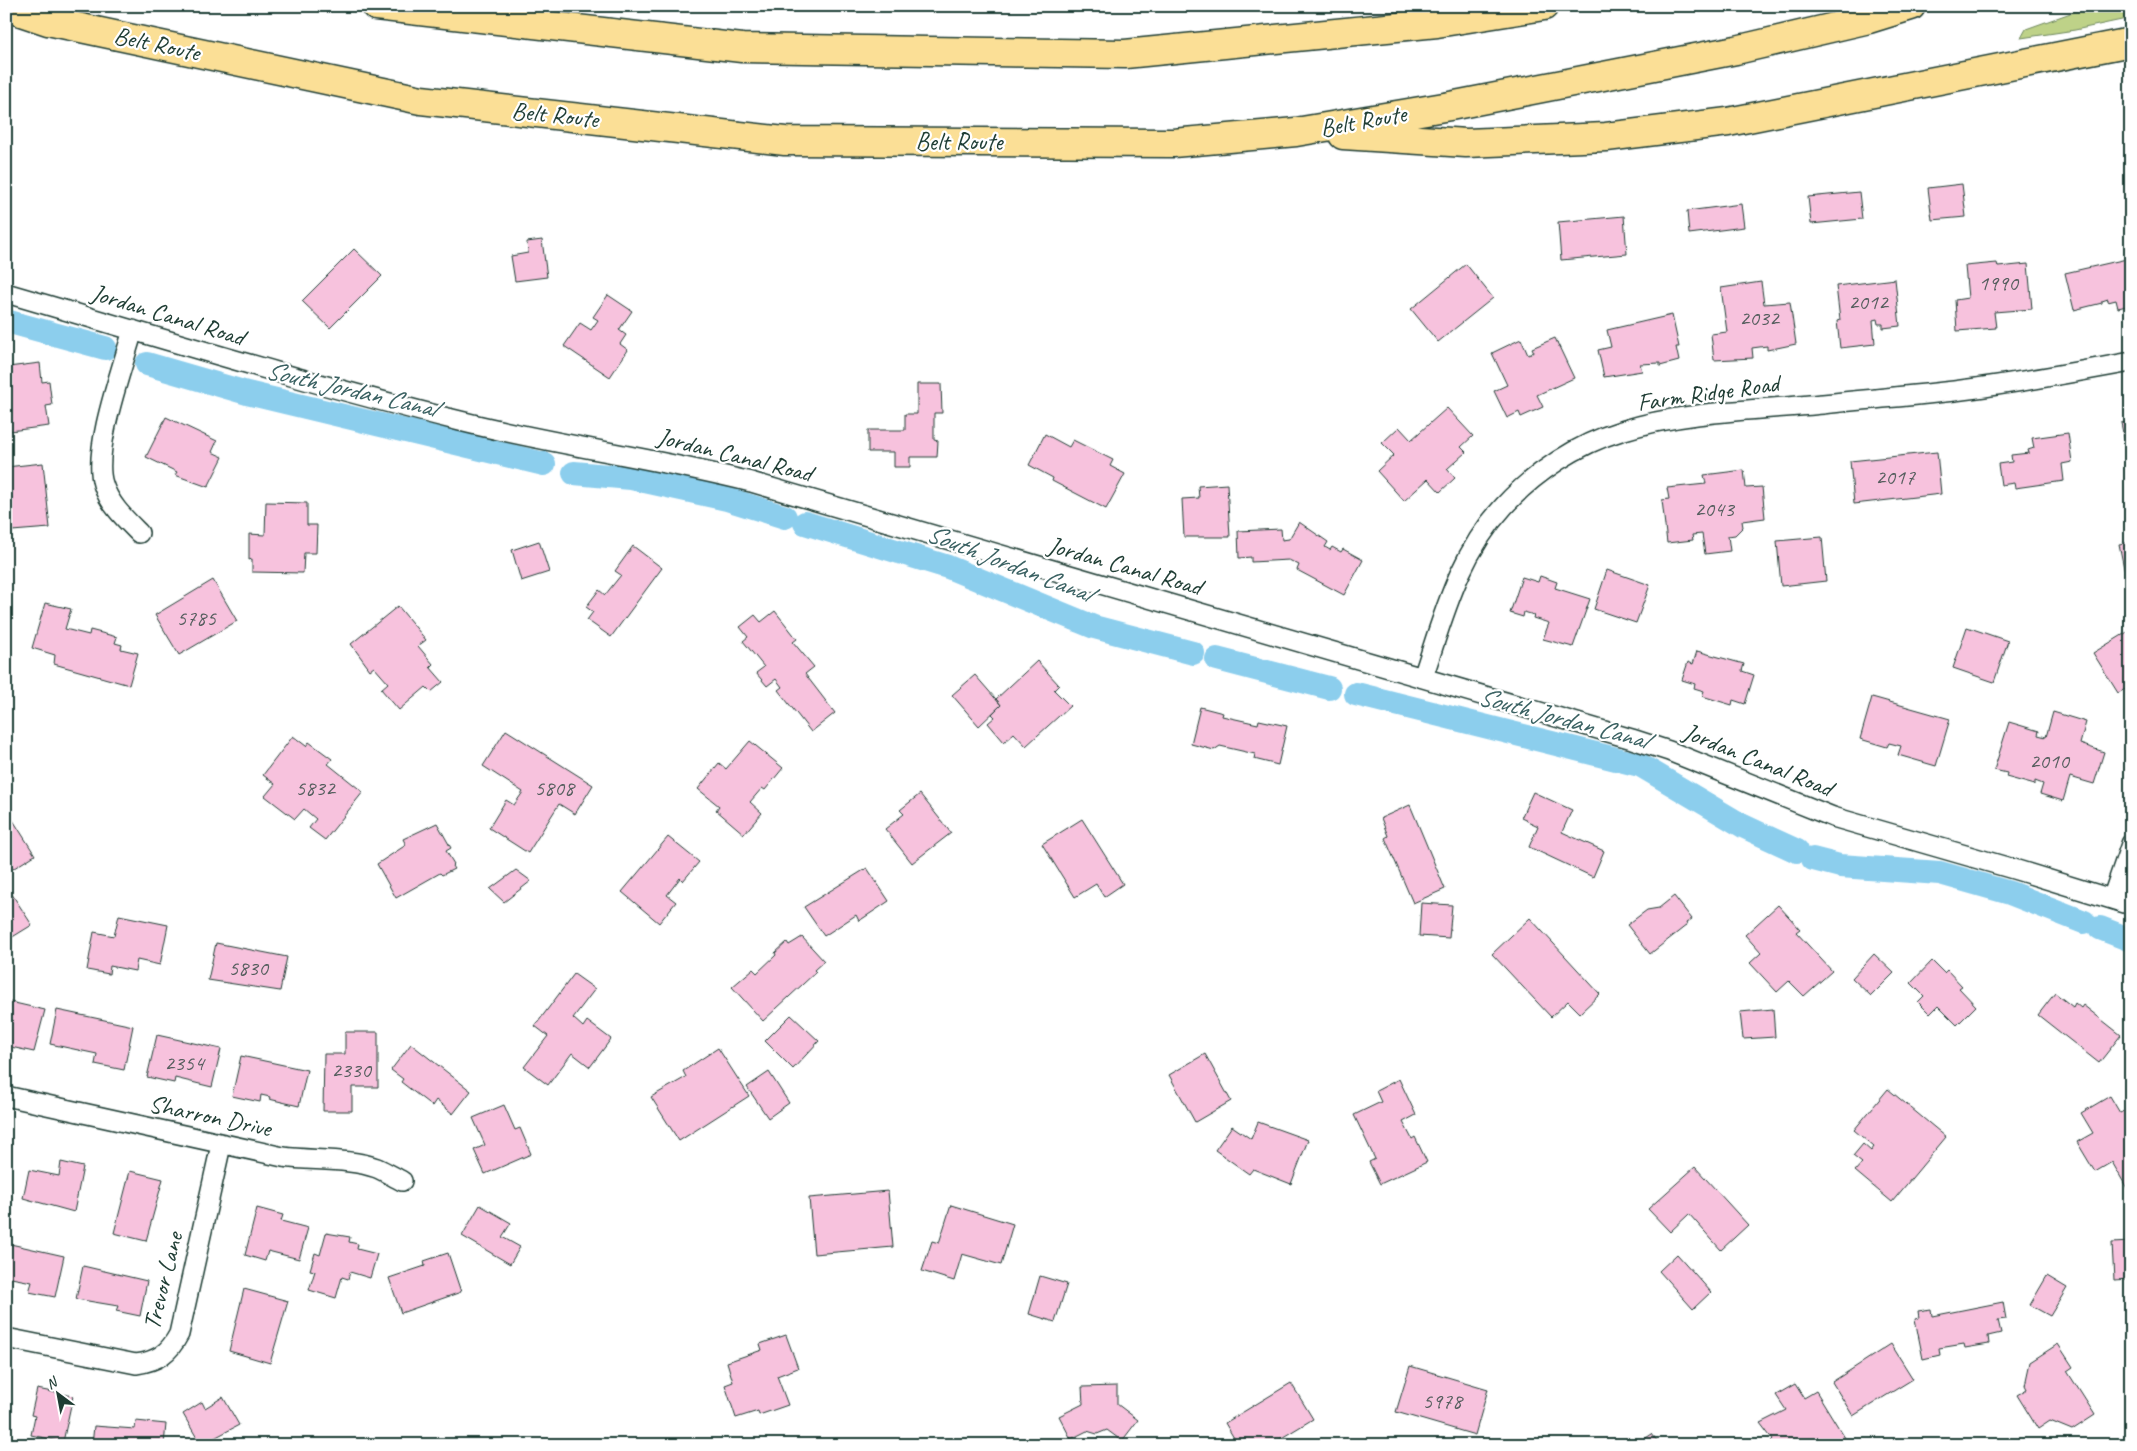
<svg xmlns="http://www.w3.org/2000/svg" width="2137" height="1451" font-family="Caveat,sans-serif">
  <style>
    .green { fill: #bed288; stroke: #6e885e }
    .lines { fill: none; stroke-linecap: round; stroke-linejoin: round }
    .canal { stroke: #8cceed; stroke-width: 24 }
    .building { fill: #f7c2dd; stroke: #1f3d34 }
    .street-casing { stroke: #1f3d34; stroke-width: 22 }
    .highway-casing { stroke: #1f3d34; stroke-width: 31 }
    .street { stroke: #fff; stroke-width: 19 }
    .highway { stroke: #fbdf96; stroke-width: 28 }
    .labels { text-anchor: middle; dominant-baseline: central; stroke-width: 4.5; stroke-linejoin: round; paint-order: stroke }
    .number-label { font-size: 22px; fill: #555e5e }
    .street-label { font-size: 25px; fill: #1f3d34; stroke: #fff }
    .water-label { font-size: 26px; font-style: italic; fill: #3a6162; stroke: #fff }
  </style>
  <rect width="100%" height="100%" fill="#fff"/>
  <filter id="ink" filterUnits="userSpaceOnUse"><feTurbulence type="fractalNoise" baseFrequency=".02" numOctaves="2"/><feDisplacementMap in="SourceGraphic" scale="10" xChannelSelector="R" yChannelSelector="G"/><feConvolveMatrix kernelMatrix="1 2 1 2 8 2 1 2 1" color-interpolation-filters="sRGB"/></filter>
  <g filter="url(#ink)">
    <path class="green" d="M 2090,6 L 2131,6 L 2131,18 L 2075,30 L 2021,38 L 2026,29 Z"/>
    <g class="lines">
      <path class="canal" d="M 6,321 L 105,348
        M 147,364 L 247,393 L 544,464
        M 574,473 L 631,478 L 727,499 L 785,517
        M 805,523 L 948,567 L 1094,627 L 1193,653
        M 1217,659 L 1329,688
        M 1356,694 L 1640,765 L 1743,826 L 1797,851
        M 1813,859 L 1840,866 L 1940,873 L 2010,893 L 2084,922
        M 2100,928 L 2131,940"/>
    </g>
    <path class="building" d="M 1962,184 L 1966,217 L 1932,220 L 1928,188 Z
      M 1859,192 L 1862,219 L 1811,224 L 1808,197 Z
      M 1741,204 L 1744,227 L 1689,234 L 1687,211 Z
      M 1624,216 L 1627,254 L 1561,260 L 1558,222 Z
      M 542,240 L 547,277 L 515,281 L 511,256 L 528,253 L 527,242 Z
      M 354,249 L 382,276 L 330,328 L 302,301 Z
      M 2131,258 L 2131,305 L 2118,308 L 2116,300 L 2108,302 L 2108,299 L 2102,301 L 2102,303 L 2074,310 L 2065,273 Z
      M 1997,263 L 1998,267 L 2028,264 L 2032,309 L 1994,312 L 1996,328 L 1957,331 L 1955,300 L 1968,298 L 1965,266 Z
      M 1466,264 L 1493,298 L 1438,342 L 1411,309 Z
      M 1895,279 L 1900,326 L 1883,328 L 1883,324 L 1878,324 L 1877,319 L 1873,320 L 1875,344 L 1840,348 L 1837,321 L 1840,320 L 1836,286 Z
      M 1761,282 L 1764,304 L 1790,302 L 1796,344 L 1767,350 L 1767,346 L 1752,348 L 1753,358 L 1714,360 L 1711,334 L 1727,332 L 1721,288 Z
      M 608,295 L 632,311 L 619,330 L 626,335 L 620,344 L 628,350 L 610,377 L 564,346 L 580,323 L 591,330 L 598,320 L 593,317 Z
      M 1672,315 L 1679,347 L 1676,347 L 1679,361 L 1660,366 L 1660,363 L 1640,364 L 1642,371 L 1604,377 L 1598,350 L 1611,347 L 1607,330 Z
      M 1555,338 L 1574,378 L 1537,395 L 1543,407 L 1521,417 L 1519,412 L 1507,418 L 1494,391 L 1507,385 L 1492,353 L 1521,339 L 1528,355 L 1534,352 L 1532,348 Z
      M 40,363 L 42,382 L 49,381 L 52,405 L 46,406 L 49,426 L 10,431 L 10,428 L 6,428 L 8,367 Z
      M 917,384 L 941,384 L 942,413 L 934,413 L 934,440 L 938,441 L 937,457 L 910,457 L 910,467 L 894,467 L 894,452 L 868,452 L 868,430 L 905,430 L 905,414 L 917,414 Z
      M 1447,408 L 1473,436 L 1461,447 L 1466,452 L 1447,469 L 1455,478 L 1440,492 L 1428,479 L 1404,501 L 1377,471 L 1394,455 L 1382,443 L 1399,427 L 1411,440 Z
      M 166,417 L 217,441 L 212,452 L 223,457 L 208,487 L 175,475 L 177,472 L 146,457 Z
      M 2131,421 L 2131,447 L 2126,448 L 2121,423 Z
      M 2068,433 L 2072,462 L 2062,464 L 2064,481 L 2015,488 L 2014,483 L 2001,485 L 1998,464 L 2012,462 L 2011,455 L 2029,453 L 2028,450 L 2034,448 L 2032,438 Z
      M 1045,434 L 1069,447 L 1073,440 L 1113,460 L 1110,466 L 1125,474 L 1106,509 L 1052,481 L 1053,478 L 1029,465 Z
      M 1937,452 L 1941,494 L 1854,504 L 1850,461 Z
      M 43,463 L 50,528 L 12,531 L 9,506 L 6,506 L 6,467 Z
      M 1744,470 L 1746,488 L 1762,487 L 1765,518 L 1742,521 L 1743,527 L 1735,535 L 1728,536 L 1730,551 L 1705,554 L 1702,534 L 1692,535 L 1693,540 L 1667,543 L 1662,500 L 1669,499 L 1667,488 L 1706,484 L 1704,475 Z
      M 1227,484 L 1230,537 L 1184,537 L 1182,499 L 1199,498 L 1198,486 Z
      M 266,502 L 307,503 L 307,525 L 317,525 L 316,553 L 304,553 L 303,573 L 252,572 L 252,559 L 249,560 L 249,534 L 265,535 Z
      M 1299,522 L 1328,542 L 1325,547 L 1330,550 L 1332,547 L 1341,552 L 1343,549 L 1363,560 L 1344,595 L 1297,570 L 1299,565 L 1289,560 L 1251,562 L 1251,557 L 1239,558 L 1238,531 L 1281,529 L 1282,540 L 1289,539 Z
      M 1822,537 L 1826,581 L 1781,586 L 1777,541 Z
      M 539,541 L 549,572 L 521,581 L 512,550 Z
      M 2131,542 L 2131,577 L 2126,578 L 2119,544 Z
      M 633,546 L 662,568 L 611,637 L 587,620 L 593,612 L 586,607 L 599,590 L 605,595 L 621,575 L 615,571 Z
      M 1607,570 L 1650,585 L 1636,623 L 1594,609 Z
      M 1540,576 L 1557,582 L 1555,588 L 1590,599 L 1573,647 L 1543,639 L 1549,623 L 1533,618 L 1534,615 L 1524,612 L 1523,617 L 1510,613 L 1522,577 L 1538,582 Z
      M 213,580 L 237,621 L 179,655 L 155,615 Z
      M 45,603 L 71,609 L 65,629 L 89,635 L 90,630 L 117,637 L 115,643 L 122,645 L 121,649 L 138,653 L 129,685 L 54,664 L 55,655 L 32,648 Z
      M 398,606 L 426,640 L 418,646 L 433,664 L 430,667 L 443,682 L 431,692 L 426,687 L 399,710 L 381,689 L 388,683 L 374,667 L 370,670 L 351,644 Z
      M 775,611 L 797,639 L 793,642 L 814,667 L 805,674 L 835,713 L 811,732 L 778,690 L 782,687 L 776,679 L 767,686 L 756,673 L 764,667 L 743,641 L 748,637 L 740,627 L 755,615 L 761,622 Z
      M 1967,627 L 2008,641 L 1994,682 L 1953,668 Z
      M 2129,631 L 2131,686 L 2118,693 L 2093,653 Z
      M 1697,651 L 1744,664 L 1742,671 L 1754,675 L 1745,704 L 1733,700 L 1732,705 L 1702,696 L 1704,691 L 1694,688 L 1695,684 L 1682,680 L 1688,662 L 1693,664 Z
      M 1037,661 L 1059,685 L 1054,690 L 1070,706 L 1026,746 L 1014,733 L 1004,742 L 988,723 L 995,717 L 992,714 L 1001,705 L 996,699 Z
      M 975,675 L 1001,705 L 979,726 L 952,695 Z
      M 1872,697 L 1950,719 L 1936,766 L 1898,755 L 1901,746 L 1889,743 L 1887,747 L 1860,739 Z
      M 1200,707 L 1223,713 L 1222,716 L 1258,724 L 1259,720 L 1287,726 L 1278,765 L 1254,759 L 1255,754 L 1220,746 L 1214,750 L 1191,744 Z
      M 2053,712 L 2086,722 L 2080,744 L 2104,752 L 2094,784 L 2070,777 L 2063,801 L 2040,794 L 2043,784 L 2035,781 L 2035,785 L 2006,777 L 2007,773 L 1994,770 L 2009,722 L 2039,731 L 2038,735 L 2046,737 Z
      M 506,730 L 593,785 L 575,814 L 559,804 L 528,853 L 489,828 L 506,800 L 514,805 L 523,792 L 483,766 Z
      M 293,736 L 306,746 L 309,742 L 332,759 L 328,764 L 363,792 L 325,840 L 309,828 L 316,819 L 304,809 L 295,819 L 265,796 L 275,784 L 263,775 Z
      M 750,741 L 783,768 L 765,790 L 762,788 L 750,802 L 762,813 L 744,834 L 716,810 L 719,806 L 698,789 L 719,763 L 726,769 Z
      M 1533,792 L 1572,810 L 1562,832 L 1604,851 L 1593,877 L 1529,847 L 1538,826 L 1521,818 Z
      M 920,794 L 951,833 L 912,863 L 885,829 L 904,814 L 900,810 Z
      M 1410,805 L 1445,889 L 1413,903 L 1385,838 L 1388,836 L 1381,818 Z
      M 11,817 L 35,855 L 6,873 L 6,821 Z
      M 1082,819 L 1123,884 L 1104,897 L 1096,884 L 1075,897 L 1042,844 Z
      M 437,823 L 451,848 L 446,851 L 454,864 L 452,866 L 454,869 L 442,875 L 440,873 L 396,898 L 377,864 L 406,845 L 403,839 Z
      M 668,837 L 699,862 L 683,881 L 680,878 L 667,895 L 676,902 L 659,923 L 622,892 Z
      M 867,868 L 889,901 L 859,921 L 856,915 L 824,936 L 804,907 Z
      M 516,870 L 531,881 L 504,902 L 490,889 Z
      M 6,885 L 32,925 L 6,941 Z
      M 1674,896 L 1692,919 L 1686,923 L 1687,925 L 1650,954 L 1627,925 L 1647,910 L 1659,908 Z
      M 1421,903 L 1452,905 L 1449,938 L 1419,936 Z
      M 1778,905 L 1800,929 L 1796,932 L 1832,971 L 1804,996 L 1789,981 L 1777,992 L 1750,963 L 1761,953 L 1745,935 Z
      M 119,915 L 168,925 L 160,965 L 137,960 L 135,971 L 110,966 L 109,974 L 87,970 L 94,932 L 114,936 Z
      M 1530,918 L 1600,994 L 1580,1013 L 1568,1001 L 1551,1017 L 1492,954 Z
      M 802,937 L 824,961 L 814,970 L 816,972 L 763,1021 L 732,987 L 753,969 L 757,973 L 776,955 L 775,953 L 787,942 L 789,945 Z
      M 216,943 L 287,957 L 280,991 L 208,980 Z
      M 1874,954 L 1894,973 L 1871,996 L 1852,978 Z
      M 1932,961 L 1944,973 L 1947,970 L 1962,986 L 1959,988 L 1976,1006 L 1957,1025 L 1938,1006 L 1930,1014 L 1918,1002 L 1924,996 L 1911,983 Z
      M 574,974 L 595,989 L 573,1018 L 583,1027 L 587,1021 L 611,1039 L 590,1067 L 572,1053 L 548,1085 L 524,1067 L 548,1036 L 535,1026 Z
      M 2055,993 L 2073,1007 L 2075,1003 L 2081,1008 L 2083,1005 L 2121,1035 L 2099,1063 L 2038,1015 Z
      M 6,1001 L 45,1010 L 34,1052 L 6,1046 Z
      M 1773,1009 L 1775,1037 L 1743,1039 L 1740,1012 Z
      M 57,1010 L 133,1026 L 124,1070 L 95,1064 L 97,1054 L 50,1044 Z
      M 791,1015 L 819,1041 L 793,1069 L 765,1041 Z
      M 345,1032 L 378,1032 L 378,1087 L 352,1087 L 352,1111 L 323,1111 L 324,1054 L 345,1054 Z
      M 157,1035 L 221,1049 L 212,1087 L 175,1078 L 174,1083 L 147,1077 Z
      M 411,1044 L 471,1091 L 453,1114 L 436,1100 L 432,1106 L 401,1082 L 403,1079 L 391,1070 Z
      M 718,1048 L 749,1096 L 679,1141 L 651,1097 L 686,1077 L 683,1071 Z
      M 1205,1054 L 1231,1101 L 1195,1122 L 1169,1075 Z
      M 241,1056 L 307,1070 L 299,1106 L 269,1099 L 270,1097 L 261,1095 L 260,1102 L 232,1096 Z
      M 769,1072 L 789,1103 L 768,1118 L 747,1087 Z
      M 1399,1079 L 1416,1115 L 1403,1122 L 1412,1139 L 1415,1137 L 1427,1162 L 1380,1184 L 1369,1162 L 1375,1159 L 1354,1115 L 1381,1102 L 1376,1091 Z
      M 1888,1089 L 1946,1137 L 1892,1202 L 1855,1171 L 1862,1163 L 1853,1156 L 1863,1144 L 1871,1151 L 1874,1147 L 1854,1130 Z
      M 2110,1096 L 2120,1113 L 2131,1107 L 2131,1189 L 2128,1190 L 2112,1162 L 2095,1172 L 2077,1142 L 2093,1133 L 2081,1113 Z
      M 504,1105 L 515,1130 L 520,1128 L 531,1154 L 485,1174 L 474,1150 L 485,1145 L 473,1118 Z
      M 1258,1122 L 1308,1140 L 1291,1184 L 1253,1169 L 1249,1174 L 1215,1150 L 1232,1126 L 1251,1139 Z
      M 61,1162 L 83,1167 L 74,1212 L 23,1198 L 29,1170 L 59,1176 Z
      M 1695,1167 L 1748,1225 L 1721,1250 L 1689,1214 L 1670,1232 L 1648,1209 Z
      M 130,1171 L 163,1179 L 146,1241 L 114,1233 Z
      M 888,1191 L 893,1247 L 814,1254 L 809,1198 Z
      M 480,1205 L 511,1223 L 502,1237 L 520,1247 L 510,1264 L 462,1236 Z
      M 951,1205 L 1013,1224 L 1001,1265 L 962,1254 L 954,1281 L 922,1271 L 932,1241 L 939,1243 Z
      M 257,1208 L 283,1215 L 281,1221 L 308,1228 L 299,1259 L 268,1251 L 265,1261 L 245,1255 Z
      M 326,1233 L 350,1237 L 349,1242 L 358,1244 L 357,1249 L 377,1254 L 370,1278 L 350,1272 L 348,1279 L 342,1277 L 336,1298 L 309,1290 L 315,1271 L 310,1270 L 315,1253 L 320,1255 Z
      M 2131,1242 L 2131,1279 L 2114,1280 L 2112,1243 Z
      M 6,1243 L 64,1256 L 55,1297 L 29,1292 L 32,1282 L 6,1277 Z
      M 448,1253 L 461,1292 L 401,1313 L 389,1278 L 425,1266 L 424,1261 Z
      M 1677,1254 L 1711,1292 L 1693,1309 L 1659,1271 Z
      M 83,1266 L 147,1281 L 140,1316 L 116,1311 L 118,1306 L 76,1299 Z
      M 1040,1276 L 1067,1284 L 1055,1322 L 1029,1314 Z
      M 2047,1276 L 2067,1288 L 2050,1316 L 2030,1305 Z
      M 244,1289 L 288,1301 L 270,1363 L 229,1351 Z
      M 2003,1302 L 2006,1319 L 1998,1320 L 2001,1333 L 1988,1336 L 1989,1344 L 1965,1348 L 1964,1344 L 1939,1348 L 1940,1355 L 1923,1359 L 1915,1319 L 1919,1318 L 1918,1311 L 1931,1309 L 1932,1316 Z
      M 786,1335 L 798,1368 L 777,1376 L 788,1405 L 759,1415 L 758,1411 L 736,1418 L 725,1385 L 733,1382 L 727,1362 L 762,1350 L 760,1344 Z
      M 1891,1344 L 1913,1379 L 1853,1416 L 1832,1382 Z
      M 2058,1344 L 2073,1367 L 2067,1371 L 2095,1415 L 2072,1430 L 2050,1421 L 2038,1429 L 2017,1395 L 2027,1389 L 2025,1385 L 2030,1362 Z
      M 1410,1366 L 1488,1389 L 1475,1435 L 1396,1412 Z
      M 1291,1383 L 1313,1419 L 1270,1445 L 1238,1445 L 1225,1423 Z
      M 1795,1384 L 1804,1398 L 1816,1391 L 1845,1438 L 1834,1444 L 1832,1442 L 1822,1445 L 1820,1442 L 1816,1445 L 1773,1445 L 1771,1442 L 1773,1440 L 1760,1423 L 1786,1410 L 1776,1395 Z
      M 1117,1386 L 1117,1404 L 1138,1420 L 1122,1441 L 1107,1430 L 1097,1434 L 1087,1431 L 1071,1439 L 1059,1416 L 1083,1404 L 1082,1387 Z
      M 37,1389 L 73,1396 L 63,1442 L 31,1435 L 35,1416 L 31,1415 Z
      M 223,1397 L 239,1425 L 201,1445 L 183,1414 L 202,1402 L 205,1408 Z
      M 136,1421 L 166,1424 L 164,1445 L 92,1445 L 94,1426 L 135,1429 Z
      M 1652,1434 L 1660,1445 L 1635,1445 Z"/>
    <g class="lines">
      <defs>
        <path id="street" d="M 6,293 C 157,337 307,383 460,421 C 556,445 655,458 751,482 L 1632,739 L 1669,751 L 1833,817 L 2017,870 L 2131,905
          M 133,330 C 123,366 92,450 103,484 C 109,504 125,519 139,533
          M 1423,677 C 1444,615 1458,556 1504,506 C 1535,472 1578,444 1621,431 C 1684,411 1758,410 1823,404 C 1877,398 1931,395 1984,387 C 2033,380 2082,371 2131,362
          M 2112,899 L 2131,844
          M 6,1096 L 283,1157 C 312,1161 350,1158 377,1168 C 386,1172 394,1177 402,1181
          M 6,1338 L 136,1364 C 158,1361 169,1353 179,1334 L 221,1145"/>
        <path id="highway" d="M 376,6 L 742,48 L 1125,54 L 1437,23 L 1544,6
          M 6,7 L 48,21 L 421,100 L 785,141 L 1173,143 L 1296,132 L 1450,106 L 1736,50 L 1869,19 L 1911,6
          M 1343,135 L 1466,143 L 1606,137 L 1728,122 L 2131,42"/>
      </defs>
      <use href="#street" class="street-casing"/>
      <use href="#highway" class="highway-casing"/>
      <use href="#street" class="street"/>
      <use href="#highway" class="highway"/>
    </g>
  </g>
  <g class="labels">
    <g class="number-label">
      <text x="1998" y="283">1990</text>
      <text x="1868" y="302">2012</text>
      <text x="1759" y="318">2032</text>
      <text x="1895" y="477">2017</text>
      <text x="1714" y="509">2043</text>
      <text x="196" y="618">5785</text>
      <text x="2049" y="761">2010</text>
      <text x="315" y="788">5832</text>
      <text x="554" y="788">5808</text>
      <text x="248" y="968">5830</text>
      <text x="184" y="1063">2354</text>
      <text x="351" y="1070">2330</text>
      <text x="1442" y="1401">5978</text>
    </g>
    <g class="street-label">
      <text transform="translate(157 44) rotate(12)">Belt Route</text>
      <text transform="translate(555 115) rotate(6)">Belt Route</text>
      <text transform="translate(1363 121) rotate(-10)">Belt Route</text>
      <text x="959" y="142">Belt Route</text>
      <text transform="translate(168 315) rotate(17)">Jordan Canal Road</text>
      <text transform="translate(1708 393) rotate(-8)">Farm Ridge Road</text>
      <text transform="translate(735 455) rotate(14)">Jordan Canal Road</text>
      <text transform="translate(1125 566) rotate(16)">Jordan Canal Road</text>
      <text transform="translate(1758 760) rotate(22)">Jordan Canal Road</text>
      <text transform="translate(210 1116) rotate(12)">Sharron Drive</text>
      <text transform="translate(163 1281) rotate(-76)">Trevor Lane</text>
    </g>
    <g class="water-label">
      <text transform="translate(351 389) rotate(13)">South Jordan Canal</text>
      <text transform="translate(1009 563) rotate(21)">South Jordan Canal</text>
      <text transform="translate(1563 718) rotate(15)">South Jordan Canal</text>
    </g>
  </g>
  <rect width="2137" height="1451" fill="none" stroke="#fff" stroke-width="25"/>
  <rect x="12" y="12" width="2112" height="1426" fill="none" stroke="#1f3d34" stroke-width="2" filter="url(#ink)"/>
  <g transform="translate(58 1394) rotate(328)" stroke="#ffffff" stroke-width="4" paint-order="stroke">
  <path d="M0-4L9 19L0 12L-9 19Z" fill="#1f3d34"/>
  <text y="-8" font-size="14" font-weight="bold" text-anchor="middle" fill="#1f3d34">N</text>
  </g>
</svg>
